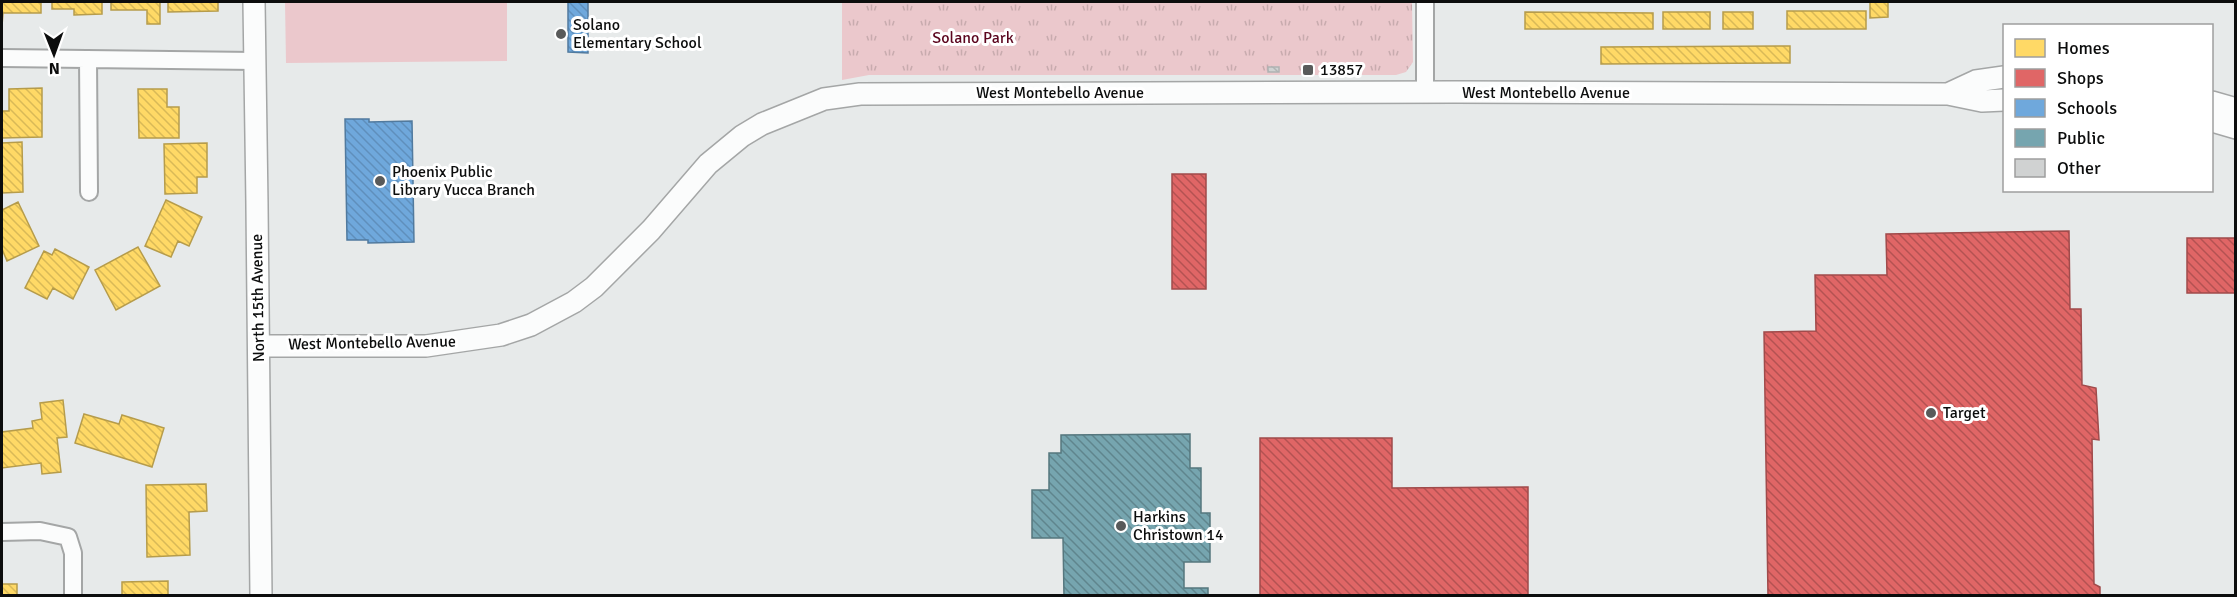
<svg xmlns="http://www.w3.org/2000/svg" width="2237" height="597" font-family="Signika,sans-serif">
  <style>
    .grass { fill: url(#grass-tufts) }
    .pitch { fill: #ebc8cc }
    .homes { fill: url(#homes-back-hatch); stroke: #b69c4b; stroke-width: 1.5 }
    .shops { fill: url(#shops-back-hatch); stroke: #a04b4b; stroke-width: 1.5 }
    .schools { fill: url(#schools-back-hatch); stroke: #517a9e; stroke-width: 1.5 }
    .public { fill: url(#public-back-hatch); stroke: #56777e; stroke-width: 1.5 }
    .building { fill: url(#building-back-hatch); stroke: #afb2b2; stroke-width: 1.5 }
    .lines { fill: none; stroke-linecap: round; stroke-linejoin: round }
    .minor-casing { stroke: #a4a6a6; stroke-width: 20 }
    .tertiary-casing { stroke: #a4a6a6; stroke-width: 24 }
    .minor { stroke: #fbfcfc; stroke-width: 16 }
    .tertiary { stroke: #fbfcfc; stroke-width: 21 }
    .poi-dot { fill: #595a5a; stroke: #fff; stroke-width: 2 }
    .labels { text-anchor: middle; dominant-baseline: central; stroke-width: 6; stroke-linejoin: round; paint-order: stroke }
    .poi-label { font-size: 16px; fill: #0c0d0d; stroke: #fff; text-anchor: start }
    .park-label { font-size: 16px; fill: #5b051e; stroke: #fff }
    .street-label { font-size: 16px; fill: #0c0d0d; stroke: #fff }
  </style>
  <defs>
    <pattern id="grass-tufts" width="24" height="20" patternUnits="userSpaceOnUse" patternTransform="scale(1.5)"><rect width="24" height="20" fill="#ebc8cc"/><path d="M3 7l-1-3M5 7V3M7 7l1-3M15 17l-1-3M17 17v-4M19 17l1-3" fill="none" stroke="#c8abae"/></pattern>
    <pattern id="homes-back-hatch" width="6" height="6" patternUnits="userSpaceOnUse" patternTransform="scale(1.5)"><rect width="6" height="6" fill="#ffd966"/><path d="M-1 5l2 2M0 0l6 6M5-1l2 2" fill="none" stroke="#d9b957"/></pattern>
    <pattern id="shops-back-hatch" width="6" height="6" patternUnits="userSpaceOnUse" patternTransform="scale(1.5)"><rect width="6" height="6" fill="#e06666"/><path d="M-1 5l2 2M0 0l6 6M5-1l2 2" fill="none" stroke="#b45252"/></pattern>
    <pattern id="schools-back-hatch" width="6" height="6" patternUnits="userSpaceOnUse" patternTransform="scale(1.5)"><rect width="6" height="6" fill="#6fa8dc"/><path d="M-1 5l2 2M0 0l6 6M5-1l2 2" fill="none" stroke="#5f8fbc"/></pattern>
    <pattern id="public-back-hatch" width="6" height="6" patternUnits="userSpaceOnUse" patternTransform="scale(1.5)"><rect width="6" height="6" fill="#76a5af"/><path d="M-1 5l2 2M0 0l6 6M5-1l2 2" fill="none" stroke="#5f858d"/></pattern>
    <pattern id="building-back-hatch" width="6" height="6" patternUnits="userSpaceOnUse" patternTransform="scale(1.5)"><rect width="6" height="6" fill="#d0d2d2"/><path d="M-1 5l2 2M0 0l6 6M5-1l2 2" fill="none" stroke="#b1b3b3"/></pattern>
  </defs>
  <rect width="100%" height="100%" fill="#e7eaea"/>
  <path class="grass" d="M 842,2 L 1412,2 L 1413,62 L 1406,72 L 1396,75 L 869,75 L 842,80 Z"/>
  <path class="pitch" d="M 285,2 L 507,2 L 507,61 L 286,63 Z"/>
  <path class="homes" d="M 2,2 L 41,2 L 41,13 L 3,13 L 2,26 Z
    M 52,2 L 102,2 L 102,14 L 74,15 L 74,9 L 52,9 Z
    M 111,2 L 160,2 L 160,24 L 147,24 L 147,10 L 111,10 Z
    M 168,2 L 218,2 L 218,11 L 168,12 Z
    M 1870,2 L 1888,2 L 1888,17 L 1870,18 Z
    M 1787,11 L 1866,11 L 1866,29 L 1787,29 Z
    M 1525,12 L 1653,13 L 1653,29 L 1525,29 Z
    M 1663,12 L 1710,12 L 1710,29 L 1663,29 Z
    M 1723,12 L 1753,12 L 1753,29 L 1723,29 Z
    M 1790,46 L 1790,63 L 1601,64 L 1601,47 Z
    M 42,88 L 42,137 L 2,138 L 2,111 L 9,111 L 9,89 Z
    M 138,89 L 167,89 L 167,107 L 179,107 L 179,138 L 139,138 Z
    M 22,142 L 23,192 L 2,193 L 2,143 Z
    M 207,143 L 207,177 L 197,177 L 197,193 L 165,194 L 164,144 Z
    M 166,200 L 202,217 L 189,246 L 178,241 L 171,257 L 145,246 Z
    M 18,202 L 39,246 L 7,261 L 2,249 L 2,210 Z
    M 138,247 L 160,286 L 116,310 L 95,270 Z
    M 55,249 L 89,267 L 73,299 L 53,288 L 47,299 L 25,288 L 44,251 L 52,255 Z
    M 63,400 L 67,437 L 57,438 L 61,472 L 42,474 L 41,463 L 2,468 L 2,432 L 33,428 L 32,421 L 42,419 L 40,403 Z
    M 84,414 L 119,424 L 122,415 L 164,428 L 152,467 L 75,443 Z
    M 206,484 L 207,511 L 189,512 L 190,555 L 147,557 L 146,485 Z
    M 168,581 L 168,596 L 122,596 L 122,582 Z
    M 2,584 L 17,584 L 17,596 L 2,596 Z"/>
  <path class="shops" d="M 1172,174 L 1206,174 L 1206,289 L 1172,289 Z
    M 2069,231 L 2070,309 L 2081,309 L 2082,385 L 2096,388 L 2099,440 L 2092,439 L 2094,584 L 2100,587 L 2100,596 L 1768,596 L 1764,332 L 1816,331 L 1815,275 L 1887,275 L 1886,234 Z
    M 2187,238 L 2236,238 L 2236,293 L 2187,293 Z
    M 1260,438 L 1392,438 L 1392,488 L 1528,487 L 1528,596 L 1260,596 Z"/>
  <path class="schools" d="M 568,2 L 588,2 L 588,53 L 568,52 Z
    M 345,119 L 369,119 L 369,122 L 412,121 L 414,242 L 368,243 L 368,240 L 347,240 Z"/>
  <path class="public" d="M 1190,434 L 1190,468 L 1201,468 L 1201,513 L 1210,513 L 1210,562 L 1184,562 L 1184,588 L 1208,588 L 1208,596 L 1064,596 L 1063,538 L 1032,538 L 1032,490 L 1049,490 L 1049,453 L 1061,453 L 1061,435 Z"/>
  <path class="building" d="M 1268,67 L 1279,67 L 1279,72 L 1268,72 Z"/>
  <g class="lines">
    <defs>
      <path id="minor" d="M 2,58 L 255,61
        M 88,59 L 89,192
        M 1425,93 L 1425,2
        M 2,532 L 40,531 L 68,537 L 73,553 L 73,596"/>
      <path id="tertiary" d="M 254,2 C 257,200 260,397 261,596
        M 1948,94 L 1976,81 L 2004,77
        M 2212,102 L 2236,109
        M 2212,121 L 2236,128
        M 259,346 L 426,346 L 501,335 L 531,325 L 574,302 L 594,287 L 651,230 L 708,164 L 742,136 L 762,124 L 824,99 L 860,94 L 1455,92 L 1948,94 L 1982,101 L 2004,100"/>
    </defs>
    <use href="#minor" class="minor-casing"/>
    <use href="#tertiary" class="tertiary-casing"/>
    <use href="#minor" class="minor"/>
    <use href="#tertiary" class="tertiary"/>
  </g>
  <g class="poi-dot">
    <circle cx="561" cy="34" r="6"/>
    <rect x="1302" y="64" width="12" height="12" rx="3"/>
    <circle cx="380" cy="181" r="6"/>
    <circle cx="1931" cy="413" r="6"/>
    <circle cx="1121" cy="526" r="6"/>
  </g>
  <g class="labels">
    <g class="poi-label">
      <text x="573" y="25">Solano<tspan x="573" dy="18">Elementary School</tspan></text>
      <text x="1320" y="70">13857</text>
      <text x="392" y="172">Phoenix Public<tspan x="392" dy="18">Library Yucca Branch</tspan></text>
      <text x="1943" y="413">Target</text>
      <text x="1133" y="517">Harkins<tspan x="1133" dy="18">Christown 14</tspan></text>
    </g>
    <g class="park-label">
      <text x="973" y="38">Solano Park</text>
    </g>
    <g class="street-label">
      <text x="1060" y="93">West Montebello Avenue</text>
      <text x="1546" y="93">West Montebello Avenue</text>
      <text transform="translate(258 298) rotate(-91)">North 15th Avenue</text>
      <text transform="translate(372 343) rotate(-1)">West Montebello Avenue</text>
    </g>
  </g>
  <rect width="2237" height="597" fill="none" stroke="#0c0d0d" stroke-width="6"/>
  <rect x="2003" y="24" width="210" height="168" fill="#ffffff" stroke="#9e9e9e" stroke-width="1.5"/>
  <rect x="2015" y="39" width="30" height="18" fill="#ffd966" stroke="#9e9e9e" stroke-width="1.5"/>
  <text x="2057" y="54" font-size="18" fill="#0c0d0d">Homes</text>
  <rect x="2015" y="69" width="30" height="18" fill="#e06666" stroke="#9e9e9e" stroke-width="1.5"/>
  <text x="2057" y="84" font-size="18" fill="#0c0d0d">Shops</text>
  <rect x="2015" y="99" width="30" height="18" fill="#6fa8dc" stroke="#9e9e9e" stroke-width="1.5"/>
  <text x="2057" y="114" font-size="18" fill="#0c0d0d">Schools</text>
  <rect x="2015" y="129" width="30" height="18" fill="#76a5af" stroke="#9e9e9e" stroke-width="1.5"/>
  <text x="2057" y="144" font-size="18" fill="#0c0d0d">Public</text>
  <rect x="2015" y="159" width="30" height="18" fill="#d0d2d2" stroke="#9e9e9e" stroke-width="1.5"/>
  <text x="2057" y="174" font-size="18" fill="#0c0d0d">Other</text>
  <g transform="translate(54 54) rotate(179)" stroke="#ffffff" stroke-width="4.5" paint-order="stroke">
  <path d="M0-4.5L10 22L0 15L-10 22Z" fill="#0c0d0d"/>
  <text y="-9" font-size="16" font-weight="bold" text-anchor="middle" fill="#0c0d0d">N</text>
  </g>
</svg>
